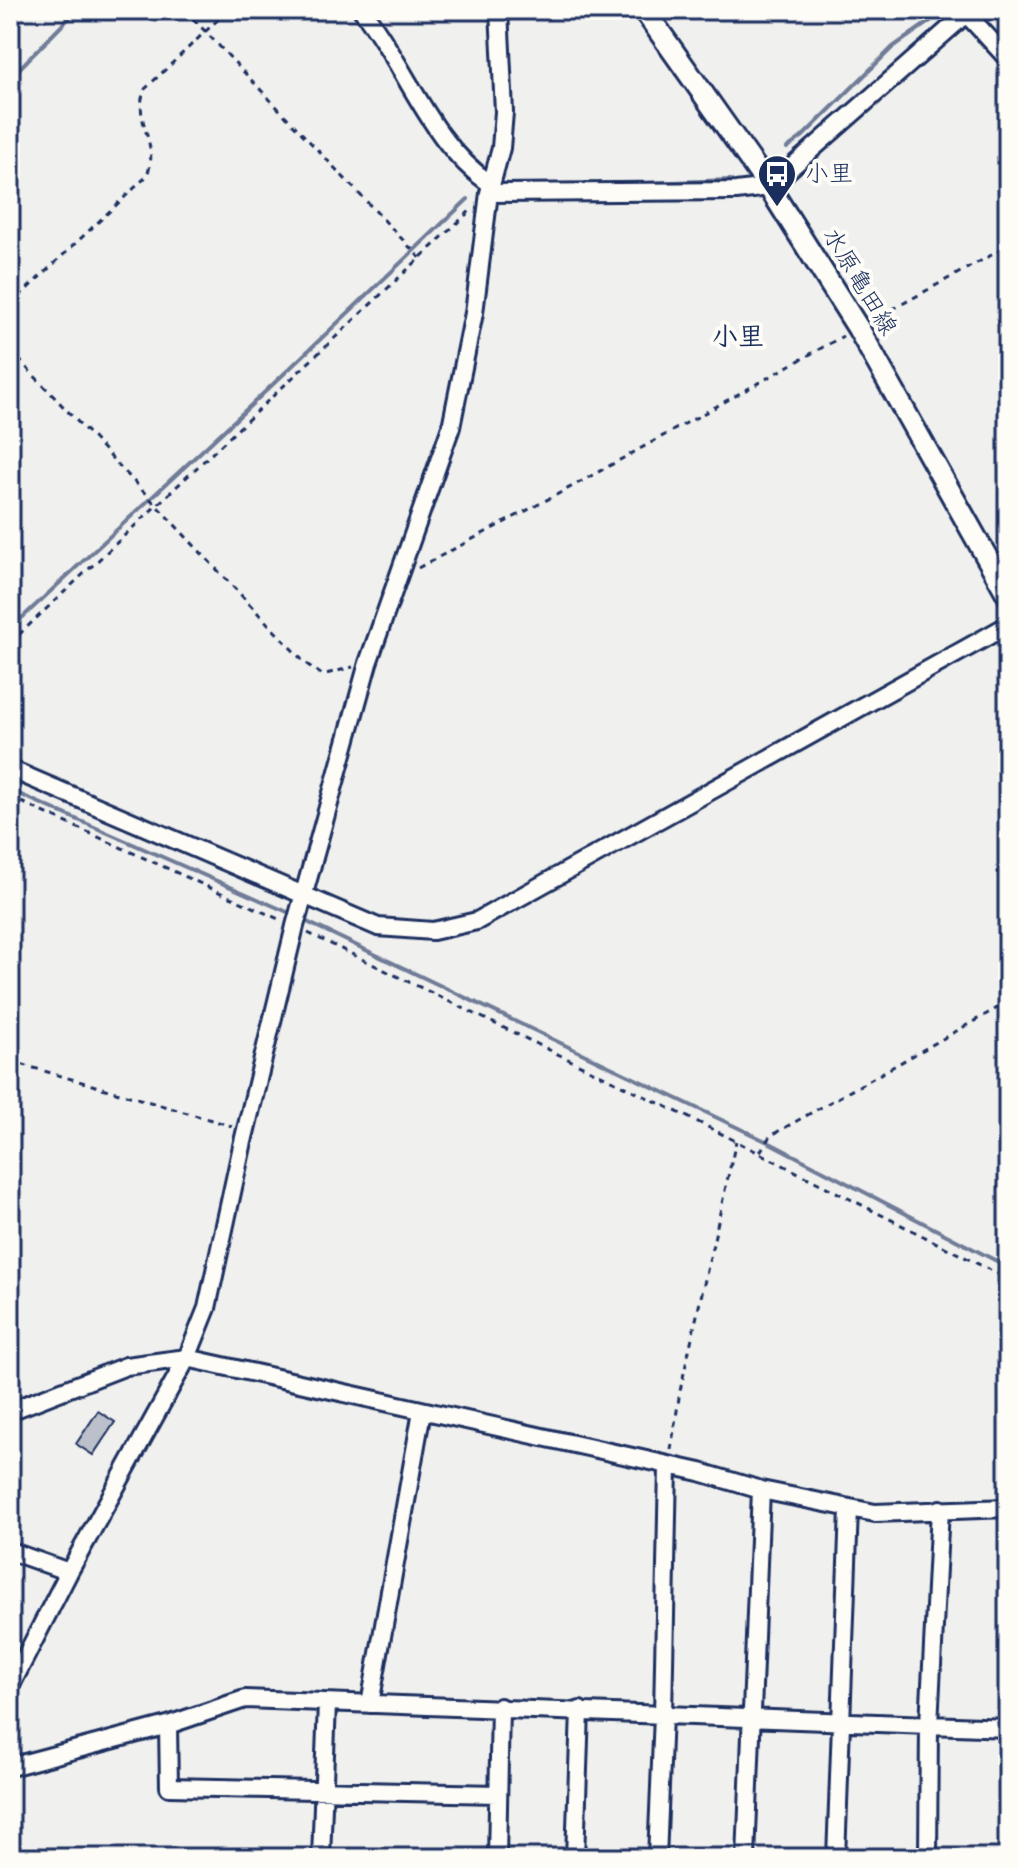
<svg xmlns="http://www.w3.org/2000/svg" width="1018" height="1868" font-family="Mynerve,'Klee One',sans-serif">
  <style>
    .lines { fill: none; stroke-linecap: round; stroke-linejoin: round }
    .stream { stroke: #6f7b97; stroke-width: 4 }
    .building { fill: #bbc0ca; stroke: #1b2f5e; stroke-width: 2 }
    .minor-casing { stroke: #1b2f5e; stroke-width: 22 }
    .major-casing { stroke: #1b2f5e; stroke-width: 26 }
    .path { stroke: #1b2f5e; stroke-width: 3; stroke-dasharray: 6 6; stroke-linecap: butt }
    .minor { stroke: #fdfcf7; stroke-width: 16 }
    .major { stroke: #fdfcf7; stroke-width: 20 }
    .labels { text-anchor: middle; dominant-baseline: central; stroke-width: 8; stroke-linejoin: round; paint-order: stroke }
    .poi-label { font-size: 24px; fill: #1b2f5e; stroke: #fdfcf7; text-anchor: start }
    .street-label { font-size: 24px; fill: #1b2f5e; stroke: #fdfcf7 }
    .neighbourhood-label { font-size: 26px; font-weight: bold; fill: #1b2f5e; stroke: #fdfcf7 }
  </style>
  <rect width="100%" height="100%" fill="#f0f0ee"/>
  <filter id="ink" filterUnits="userSpaceOnUse"><feTurbulence type="fractalNoise" baseFrequency=".0125" numOctaves="2"/><feDisplacementMap in="SourceGraphic" scale="16" xChannelSelector="R" yChannelSelector="G"/><feConvolveMatrix kernelMatrix="1 2 1 2 8 2 1 2 1" color-interpolation-filters="sRGB"/></filter>
  <g filter="url(#ink)">
    <g class="lines">
      <path class="stream" d="M 1001,38 L 1008,46
        M 10,78 L 77,10
        M 787,148 L 802,137 L 893,47 L 946,10
        M 618,184 L 731,180
        M 10,629 L 249,407 L 468,199
        M 10,790 L 292,914
        M 303,920 L 772,1144 L 1008,1267"/>
    </g>
    <path class="building" d="M 98,1411 L 115,1422 L 93,1455 L 76,1444 Z"/>
    <g class="lines">
      <defs>
        <path id="minor" d="M 362,10 C 406,65 430,144 491,184
          M 963,10 L 1008,59
          M 489,193 L 736,191 L 769,187 L 966,14
          M 10,769 L 378,927 L 433,931 L 477,921 L 1008,625
          M 10,1411 L 126,1366 L 187,1358 L 700,1472 L 761,1490 L 875,1513 L 1008,1508
          M 10,1551 L 69,1572
          M 10,1687 L 69,1572 L 187,1358 L 207,1308 L 242,1146 L 295,926 L 368,663 L 451,427 L 474,313 L 489,193 L 501,148 L 504,112 L 499,10
          M 370,1704 L 422,1411
          M 168,1725 L 169,1787 L 498,1794
          M 10,1767 L 168,1725 L 245,1699 L 1008,1728
          M 321,1858 L 327,1703
          M 497,1858 L 500,1707
          M 575,1858 L 580,1710
          M 657,1858 L 663,1715 L 668,1466
          M 746,1858 L 761,1490
          M 836,1858 L 849,1509
          M 928,1858 L 929,1724 L 940,1509"/>
        <path id="major" d="M 644,10 L 769,187 L 858,328 L 1008,595"/>
      </defs>
      <use href="#minor" class="minor-casing"/>
      <use href="#major" class="major-casing"/>
      <path class="path" d="M 185,10 L 420,258
        M 10,305 L 146,177 C 162,145 131,120 145,89 L 228,10
        M 871,321 L 1008,246
        M 10,350 L 305,663 L 322,675 L 353,667
        M 418,568 L 573,486 L 843,336
        M 10,643 L 471,210
        M 10,797 L 283,921
        M 308,933 L 700,1123 L 1008,1279
        M 10,1061 L 232,1126
        M 760,1152 L 770,1136 L 1008,1002
        M 671,1450 L 680,1391 L 736,1141"/>
      <use href="#minor" class="minor"/>
      <use href="#major" class="major"/>
    </g>
  </g>
  <defs>
    <symbol id="bus-pin" viewBox="-11 -11 22 30"><path d="M0 17L-7.5 6A9.5 9.5 0 1 1 7.5 6Z" fill="#1b2f5e" stroke="#fdfcf7"/><path d="M-5-6H5V4H4V6H2V4H-2V6H-4V4H-5ZM-3.5-4V0h7V-4ZM-3.5 1.2v1.5H-2V1.2ZM2 1.2v1.5H3.5V1.2Z" fill="#fff"/></symbol>
  </defs>
  <g fill-rule="evenodd">
    <use href="#bus-pin" x="755" y="152" width="44" height="60"/>
  </g>
  <g class="labels">
    <g class="poi-label">
      <text x="805" y="174">小里</text>
    </g>
    <g class="street-label">
      <text transform="translate(859 282) rotate(59)">水原亀田線</text>
    </g>
    <g class="neighbourhood-label">
      <text x="738" y="338">小里</text>
    </g>
  </g>
  <rect width="1018" height="1868" fill="none" stroke="#fdfcf7" stroke-width="40"/>
  <rect x="20" y="20" width="978" height="1828" fill="none" stroke="#1b2f5e" stroke-width="3" filter="url(#ink)"/>
</svg>
